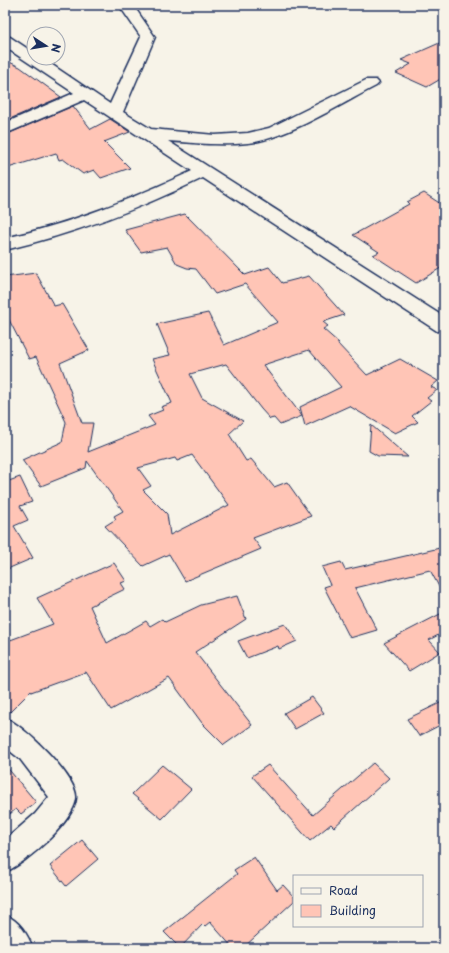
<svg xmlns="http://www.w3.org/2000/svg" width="449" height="953" font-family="'Playpen Sans',sans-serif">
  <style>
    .building { fill: #ffc5b6; stroke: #1b2f5e; fill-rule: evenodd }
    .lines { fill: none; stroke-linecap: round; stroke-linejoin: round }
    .minor-casing { stroke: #1b2f5e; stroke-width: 3 }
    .minor { fill: #f7f3e8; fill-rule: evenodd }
  </style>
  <rect width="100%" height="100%" fill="#f7f3e8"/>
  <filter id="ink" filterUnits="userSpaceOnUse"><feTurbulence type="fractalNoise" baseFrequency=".025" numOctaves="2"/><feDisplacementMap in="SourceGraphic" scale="8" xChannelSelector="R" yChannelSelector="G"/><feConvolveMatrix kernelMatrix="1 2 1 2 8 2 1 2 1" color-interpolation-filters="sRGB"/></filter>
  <g filter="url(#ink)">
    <path class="building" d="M 444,41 L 444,77 L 427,87 L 396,73 L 411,64 L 401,60 Z
      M 5,60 L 20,67 L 61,97 L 5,121 Z
      M 73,106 L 91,129 L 110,119 L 130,132 L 104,142 L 130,168 L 101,178 L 94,170 L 83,174 L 63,159 L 59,160 L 56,153 L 5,169 L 5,135 Z
      M 424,193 L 444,206 L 444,266 L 416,283 L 373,255 L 379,252 L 353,235 L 409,204 L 407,202 Z
      M 185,214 L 245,275 L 269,267 L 282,283 L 309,276 L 344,315 L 323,322 L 328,326 L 323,329 L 339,343 L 337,343 L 367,375 L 400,359 L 438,381 L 431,387 L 437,390 L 427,398 L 431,401 L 412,416 L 418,422 L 395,433 L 349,406 L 305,426 L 300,407 L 341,387 L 309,350 L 263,365 L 302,416 L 280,425 L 274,418 L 270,419 L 261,409 L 226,364 L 190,374 L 202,398 L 243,421 L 229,434 L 246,461 L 251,459 L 274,487 L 287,482 L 311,516 L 253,538 L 261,549 L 185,581 L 169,554 L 143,566 L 105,526 L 116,519 L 114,516 L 123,511 L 87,461 L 86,468 L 41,486 L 22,460 L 62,442 L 66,422 L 36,357 L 29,359 L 5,312 L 5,277 L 36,273 L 54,306 L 62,304 L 89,350 L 60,363 L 82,423 L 93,423 L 88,452 L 155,425 L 148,416 L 163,410 L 161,407 L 172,403 L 152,359 L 170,355 L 157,324 L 208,313 L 224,345 L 278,322 L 245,284 L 215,294 L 196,269 L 187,268 L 177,264 L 167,247 L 141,252 L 125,230 ZM 192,455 L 229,505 L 170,535 L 167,514 L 143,490 L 151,486 L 138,468 L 175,458 L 177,461 Z
      M 371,425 L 408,457 L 378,456 L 369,451 Z
      M 20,477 L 32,502 L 20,506 L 28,520 L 14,526 L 33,558 L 5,570 L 5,481 L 6,482 Z
      M 444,547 L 444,596 L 430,570 L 355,588 L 377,630 L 350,638 L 324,587 L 330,585 L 322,567 L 341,562 L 345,570 Z
      M 114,563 L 126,581 L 121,583 L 125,589 L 90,606 L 107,643 L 146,621 L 150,626 L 162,619 L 165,622 L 201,605 L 237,596 L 246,619 L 195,652 L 252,725 L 224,745 L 202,723 L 169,678 L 111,710 L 86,672 L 31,692 L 31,691 L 5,717 L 5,642 L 53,624 L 37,598 Z
      M 444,612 L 444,632 L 429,640 L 440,652 L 409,671 L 384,643 Z
      M 285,624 L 297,641 L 279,649 L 278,646 L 247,658 L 238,641 Z
      M 312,697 L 324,713 L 295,729 L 284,713 Z
      M 444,701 L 444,723 L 419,736 L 407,719 Z
      M 373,763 L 389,778 L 334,827 L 331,824 L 310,841 L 252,776 L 268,765 L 313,815 Z
      M 5,765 L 36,802 L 21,814 L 16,809 L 5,818 Z
      M 162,765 L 191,789 L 162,819 L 132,794 Z
      M 82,840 L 98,859 L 66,886 L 50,866 Z
      M 254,857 L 277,890 L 283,885 L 294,897 L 294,901 L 243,948 L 233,948 L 210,922 L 205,926 L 203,924 L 180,948 L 164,932 L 237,874 L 234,870 Z"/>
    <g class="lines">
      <defs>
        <path id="minor" d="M 119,5 L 133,5 L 155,37 L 123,112 L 151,129 L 215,135 L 248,133 L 269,128 L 366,80 L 376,80 L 379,83 L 376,86 C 341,104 286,139 248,143 C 221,146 195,143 168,141 L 444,317 L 444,332 L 437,331 L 203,178 C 139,209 74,234 5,250 L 5,238 C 70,224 131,199 192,171 L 84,100 L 5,134 L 5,123 L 74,93 L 5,47 L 5,36 L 10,37 L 34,53 L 34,58 L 42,58 L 110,104 L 141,37 Z
          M 5,718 C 24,725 78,778 76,798 C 74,822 25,864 5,872 L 5,840 L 35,814 L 49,797 L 20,759 L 5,747 Z
          M 5,915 C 20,921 27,934 33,948 L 5,948 Z"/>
      </defs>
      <use href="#minor" class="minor-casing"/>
      <use href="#minor" class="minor"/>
    </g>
  </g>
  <rect width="449" height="953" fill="none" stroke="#f7f3e8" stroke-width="20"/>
  <rect x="10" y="10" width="429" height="933" fill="none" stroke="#1b2f5e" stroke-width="1.5" filter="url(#ink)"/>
  <rect x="293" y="875" width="130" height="52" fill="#f7f3e8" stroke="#9fa5b1"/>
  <rect x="301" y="888" width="20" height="6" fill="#f7f3e8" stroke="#9fa5b1"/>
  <text x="329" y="895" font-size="12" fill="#1b2f5e">Road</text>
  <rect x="301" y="905" width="20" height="12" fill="#ffc5b6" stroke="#9fa5b1"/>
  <text x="329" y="915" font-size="12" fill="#1b2f5e">Building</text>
  <g transform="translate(46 46) rotate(102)"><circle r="19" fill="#f7f3e8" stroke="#9fa5b1"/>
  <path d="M0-3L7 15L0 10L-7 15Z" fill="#1b2f5e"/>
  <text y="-6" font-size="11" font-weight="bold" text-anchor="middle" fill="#1b2f5e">N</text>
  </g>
</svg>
